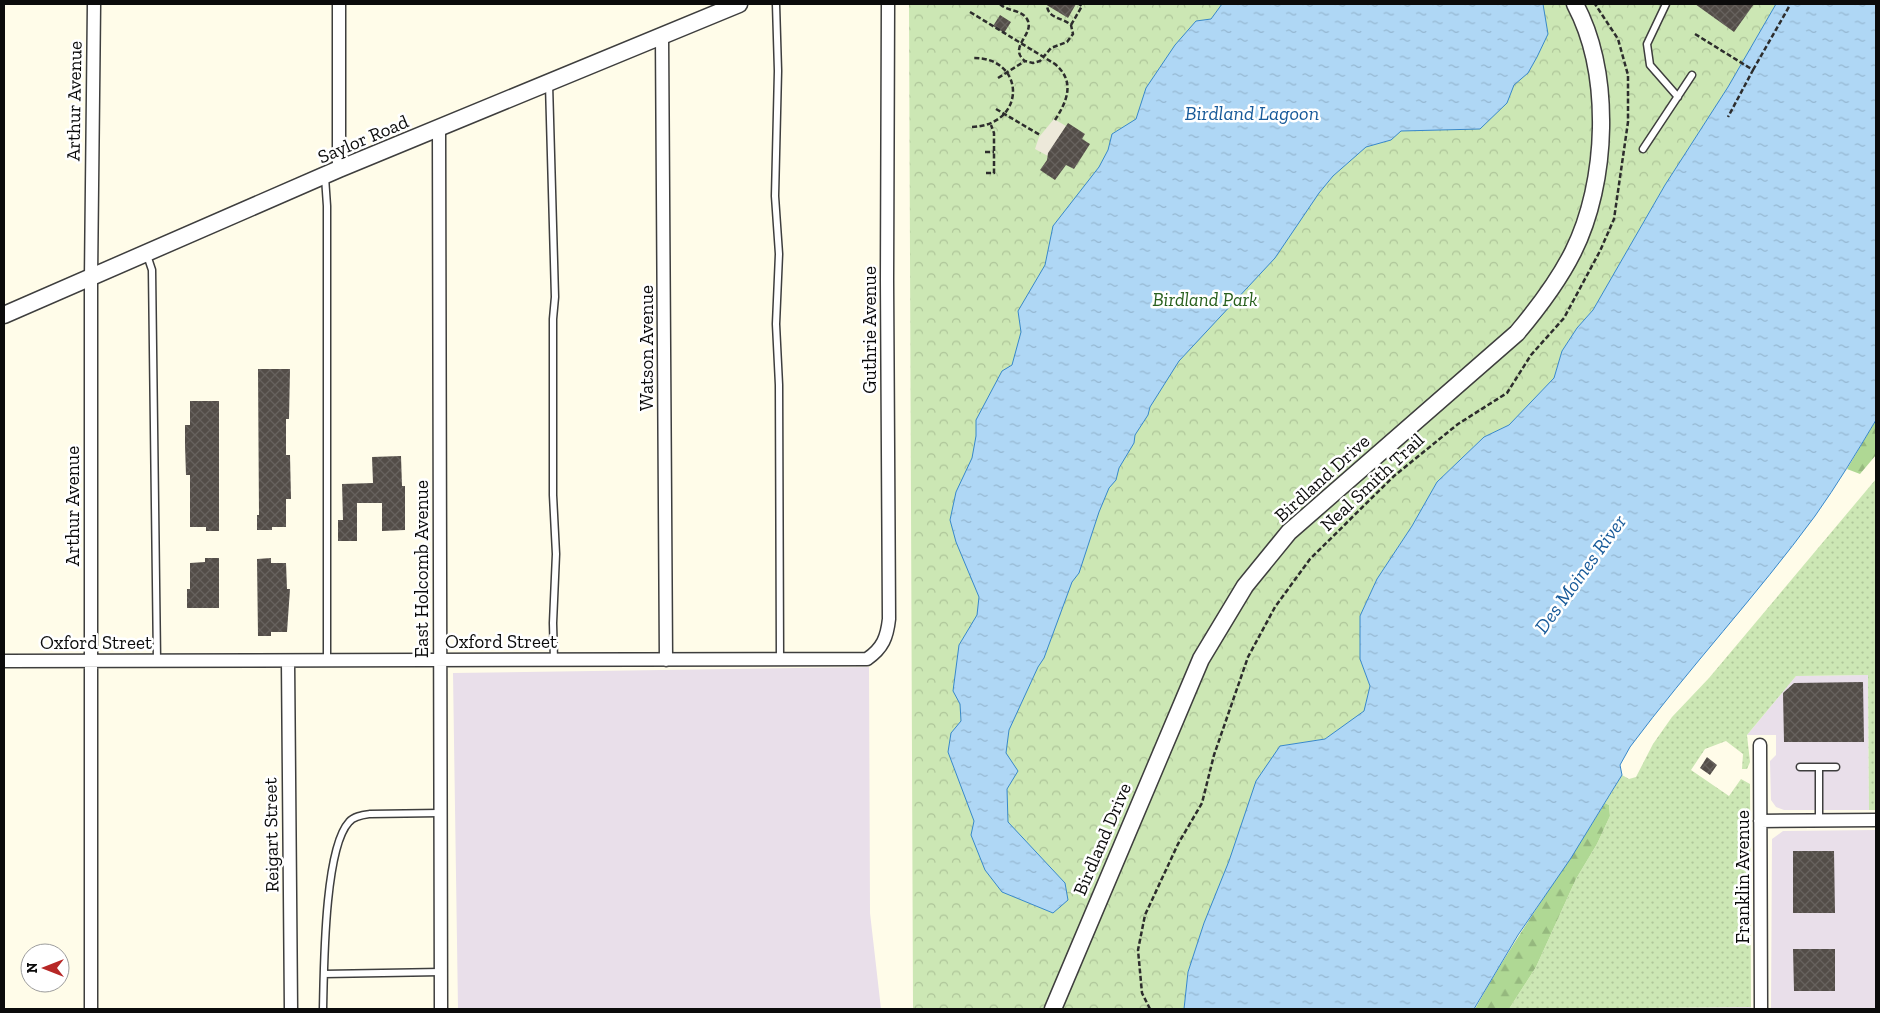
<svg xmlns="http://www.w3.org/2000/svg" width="1880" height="1013" font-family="'Zilla Slab',serif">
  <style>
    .industrial { fill: #e9dfea }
    .grass { fill: url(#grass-dots) }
    .forest { fill: url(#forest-firs) }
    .park { fill: url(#park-crowns) }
    .plaza { fill: #ede9da }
    .water { fill: url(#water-ripples); stroke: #3888ca }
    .building { fill: url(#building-cross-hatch) }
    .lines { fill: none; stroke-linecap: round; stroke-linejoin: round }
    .service-casing { stroke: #3e3e3e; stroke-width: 9 }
    .minor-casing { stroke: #3e3e3e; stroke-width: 15 }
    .tertiary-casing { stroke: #3e3e3e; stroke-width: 19 }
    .path { stroke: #2d2d2d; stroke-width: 2.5; stroke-dasharray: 5 2.5; stroke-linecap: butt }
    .service { stroke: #fff; stroke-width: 6 }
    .minor { stroke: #fff; stroke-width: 12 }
    .tertiary { stroke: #fff; stroke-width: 16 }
    .labels { text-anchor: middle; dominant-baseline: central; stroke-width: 5; stroke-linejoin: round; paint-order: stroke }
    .street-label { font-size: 19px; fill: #0b0b0b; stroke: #fff }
    .park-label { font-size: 19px; font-style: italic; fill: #28601d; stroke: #fff }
    .water-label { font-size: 20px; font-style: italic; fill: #185a99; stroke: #fff }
  </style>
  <defs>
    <pattern id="grass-dots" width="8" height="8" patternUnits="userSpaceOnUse" patternTransform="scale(1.25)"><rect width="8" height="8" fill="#cce7b4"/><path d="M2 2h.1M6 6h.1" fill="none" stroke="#aec599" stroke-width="1.8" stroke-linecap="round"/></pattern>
    <pattern id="forest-firs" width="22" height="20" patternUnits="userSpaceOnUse" patternTransform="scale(1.25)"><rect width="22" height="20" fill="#afd894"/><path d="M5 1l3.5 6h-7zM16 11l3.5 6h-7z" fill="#95b87e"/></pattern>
    <pattern id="park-crowns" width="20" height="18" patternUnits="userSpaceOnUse" patternTransform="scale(1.25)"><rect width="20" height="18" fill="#cce7b4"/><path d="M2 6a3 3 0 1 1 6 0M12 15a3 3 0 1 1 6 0" fill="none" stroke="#aec599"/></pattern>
    <pattern id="water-ripples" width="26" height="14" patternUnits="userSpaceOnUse" patternTransform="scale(1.25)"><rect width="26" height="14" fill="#afd7f5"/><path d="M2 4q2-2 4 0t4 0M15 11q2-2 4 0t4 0" fill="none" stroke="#95b7d1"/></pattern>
    <pattern id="building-cross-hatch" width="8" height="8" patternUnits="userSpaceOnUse" patternTransform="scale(1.25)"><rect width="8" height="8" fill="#534d48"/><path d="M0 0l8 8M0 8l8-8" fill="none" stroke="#67625e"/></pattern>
  </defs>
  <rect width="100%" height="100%" fill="#fffce9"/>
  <path class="industrial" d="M 869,667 L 870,913 L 881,1009 L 458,1009 L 453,673 Z
    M 1868,675 L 1869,810 L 1784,810 L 1776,807 L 1771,800 L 1770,761 L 1776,755 L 1776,735 L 1747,735 L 1796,676 Z
    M 1876,830 L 1876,1009 L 1771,1009 L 1772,839 L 1783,831 Z
    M 1751,1007 L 1751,1009 L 1653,1009 L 1653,1008 Z"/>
  <path class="grass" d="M 1876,479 L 1876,810 L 1869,810 L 1868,675 L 1796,676 L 1747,735 L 1750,762 L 1747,769 L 1742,769 L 1743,754 L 1726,741 L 1705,749 L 1691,770 L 1729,796 L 1741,779 L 1750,784 L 1751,1007 L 1509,1009 L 1536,967 L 1576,879 L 1597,844 L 1610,816 L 1609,805 L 1605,803 L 1622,775 L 1629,779 L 1636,777 L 1653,744 L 1672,717 L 1709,678 Z"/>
  <path class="forest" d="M 1876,420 L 1876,455 L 1860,474 L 1847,469 Z
    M 1605,803 L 1609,805 L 1610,816 L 1597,844 L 1576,879 L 1536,967 L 1509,1009 L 1475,1009 C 1514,938 1562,873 1605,803 Z"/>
  <path class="park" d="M 909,4 L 1776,4 L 1728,87 L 1665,185 L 1593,310 L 1577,328 L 1562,351 L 1554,378 L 1509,425 L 1484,437 L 1437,482 L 1412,526 L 1377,579 L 1360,616 L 1360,659 L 1370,686 L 1364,712 L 1325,739 L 1280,746 L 1204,923 L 1188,972 L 1184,1009 L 913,1009 Z"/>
  <path class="plaza" d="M 1054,119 L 1066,126 L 1048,156 L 1035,149 L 1039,137 Z"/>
  <path class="water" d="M 1222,4 L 1543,4 L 1548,34 L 1537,57 L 1528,73 L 1514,85 L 1507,103 L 1480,129 L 1401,131 L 1391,140 L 1366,147 L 1333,176 L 1319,193 L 1275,258 L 1179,361 L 1150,407 L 1148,415 L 1135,435 L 1134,443 L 1119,468 L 1116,480 L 1109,488 L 1099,512 L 1079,573 L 1072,582 L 1044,658 L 1038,667 L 1009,730 L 1006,753 L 1018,771 L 1007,789 L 1008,822 L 1065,883 L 1068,900 L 1053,913 L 1002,892 L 985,870 L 971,835 L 974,821 L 948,752 L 951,733 L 961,721 L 960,704 L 953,691 L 959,645 L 977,615 L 979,597 L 956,542 L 950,520 L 956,492 L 972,458 L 976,436 L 976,420 L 1002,371 L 1012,365 L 1021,332 L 1018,311 L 1045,265 L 1053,226 L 1099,167 L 1108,150 L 1112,134 L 1136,119 L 1146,88 L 1175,45 L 1196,21 L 1211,19 Z
    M 1776,4 L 1876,4 L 1876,420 C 1857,452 1837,485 1815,516 C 1757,595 1689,668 1630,747 L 1620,765 L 1622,775 L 1612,791 L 1571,858 L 1518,935 L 1474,1009 L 1184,1009 L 1188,972 L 1204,923 L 1229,861 L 1256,781 L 1280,746 L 1325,739 L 1364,711 L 1370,686 L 1360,659 L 1360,616 L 1377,579 L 1412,526 L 1437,482 L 1484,437 L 1509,425 L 1554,378 L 1562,351 L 1577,328 L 1593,310 L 1665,185 L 1728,87 Z"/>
  <path class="building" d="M 1045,4 L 1076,4 L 1068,18 Z
    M 1695,4 L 1754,4 L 1734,32 Z
    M 1000,15 L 1011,22 L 1004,33 L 993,26 Z
    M 1068,123 L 1085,134 L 1082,139 L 1090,144 L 1074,169 L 1066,165 L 1055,180 L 1040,170 L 1047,160 L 1048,153 Z
    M 258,369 L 290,369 L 289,419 L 286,419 L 286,455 L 290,455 L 291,499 L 286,499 L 286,527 L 272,527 L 272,530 L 257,530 L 257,515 L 259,515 Z
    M 190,401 L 219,401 L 219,531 L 206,531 L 206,527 L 190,527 L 190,475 L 186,475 L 185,445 L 185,425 L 190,425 Z
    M 401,456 L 402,486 L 405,486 L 405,530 L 382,531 L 382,503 L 357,503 L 357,541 L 338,541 L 338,520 L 343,520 L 342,484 L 373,483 L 372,457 Z
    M 205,558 L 219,558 L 219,608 L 187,608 L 187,589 L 190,589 L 190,563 L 205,562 Z
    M 271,558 L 271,563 L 286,563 L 287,589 L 290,589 L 287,632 L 271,632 L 271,636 L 258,636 L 257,559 Z
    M 1863,682 L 1864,742 L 1784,742 L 1783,693 L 1794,683 Z
    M 1707,757 L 1717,765 L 1710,775 L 1700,768 Z
    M 1793,851 L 1834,851 L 1835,913 L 1793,913 Z
    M 1793,949 L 1835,949 L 1835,991 L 1794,991 Z"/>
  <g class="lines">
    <defs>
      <path id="service" d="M 776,4 L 778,71 L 775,196 L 779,254 L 776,324 L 779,385 L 780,659
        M 1666,4 L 1647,44 L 1650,65 L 1678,97
        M 549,84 L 555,297 L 553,319 L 553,495 L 556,554 L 553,623 L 554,660
        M 1643,149 L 1692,75
        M 325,177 L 327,206 L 327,661
        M 147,255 L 152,270 L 157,660
        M 1800,767 L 1836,767
        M 1819,767 L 1819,821
        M 324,974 L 441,972
        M 323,1009 C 324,971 324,849 349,822 C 354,816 363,815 370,814 L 440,813"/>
      <path id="minor" d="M 339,4 L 339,169
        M 662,36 L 666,660
        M 439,129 L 441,1009
        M 4,661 L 867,659 C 883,648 887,637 889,619 L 887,280 L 888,4
        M 288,661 L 291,1009
        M 1760,745 L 1761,1009
        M 1760,821 L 1876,820
        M 91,1009 L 91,278 L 94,4"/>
      <path id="tertiary" d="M 4,315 L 339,169 L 739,4
        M 1053,1009 L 1201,659 L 1245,586 L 1289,532 L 1517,333 C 1538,308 1558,282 1573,252 C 1608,182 1612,74 1575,4"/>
    </defs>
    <use href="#service" class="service-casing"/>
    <use href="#minor" class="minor-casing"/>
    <use href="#tertiary" class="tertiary-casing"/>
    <path class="path" d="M 1000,4 C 1008,12 1021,9 1027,19 C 1036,34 1007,47 1025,61 L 1033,63 L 1040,61 L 1051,48 L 1067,42 L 1073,34 L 1071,25 C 1062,17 1047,19 1047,4
      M 970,12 L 1055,64 C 1075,81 1068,100 1055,120
      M 1071,25 L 1082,6 L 1079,4
      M 1695,34 L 1753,70 L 1728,117
      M 1753,70 L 1790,5
      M 998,78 L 1025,61
      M 996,109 L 1040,135
      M 972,127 C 1027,125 1026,57 973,58
      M 985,152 L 994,152
      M 986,173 L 994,173 L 994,133 L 991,125
      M 1150,1009 L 1142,993 L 1138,950 L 1145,915 L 1178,844 L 1202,803 L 1214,755 L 1248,657 L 1275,607 L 1310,559 L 1394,476 L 1458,424 L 1507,393 L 1531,355 L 1564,318 L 1600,251 L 1614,219 L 1628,122 L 1628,75 L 1618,39 L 1595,4"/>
    <use href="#service" class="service"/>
    <use href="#minor" class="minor"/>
    <use href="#tertiary" class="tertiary"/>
  </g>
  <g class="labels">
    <g class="street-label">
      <text transform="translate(74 101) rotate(-89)">Arthur Avenue</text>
      <text transform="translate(363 139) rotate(-23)">Saylor Road</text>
      <text transform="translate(869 330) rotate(-90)">Guthrie Avenue</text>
      <text transform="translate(646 348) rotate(-90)">Watson Avenue</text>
      <text transform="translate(1322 478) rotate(-42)">Birdland Drive</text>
      <text transform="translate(1372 482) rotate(-43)">Neal Smith Trail</text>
      <text transform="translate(72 506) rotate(-90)">Arthur Avenue</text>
      <text transform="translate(421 569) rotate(-90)">East Holcomb Avenue</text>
      <text x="501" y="641">Oxford Street</text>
      <text x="96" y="642">Oxford Street</text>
      <text transform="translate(271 835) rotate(-91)">Reigart Street</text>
      <text transform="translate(1102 839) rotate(-67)">Birdland Drive</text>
      <text transform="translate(1742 877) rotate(-90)">Franklin Avenue</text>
    </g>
    <g class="park-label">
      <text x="1205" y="299">Birdland Park</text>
    </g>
    <g class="water-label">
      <text x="1252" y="113">Birdland Lagoon</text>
      <text transform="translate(1580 574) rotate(-54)">Des Moines River</text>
    </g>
  </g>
  <rect width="1880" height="1013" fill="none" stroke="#0b0b0b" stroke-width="10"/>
  <g transform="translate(45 968) rotate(270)"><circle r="24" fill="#ffffff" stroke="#9d9d9d"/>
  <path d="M0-4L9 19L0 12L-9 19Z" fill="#b72726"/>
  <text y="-8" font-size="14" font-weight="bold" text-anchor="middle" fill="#0b0b0b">N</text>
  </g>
</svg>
